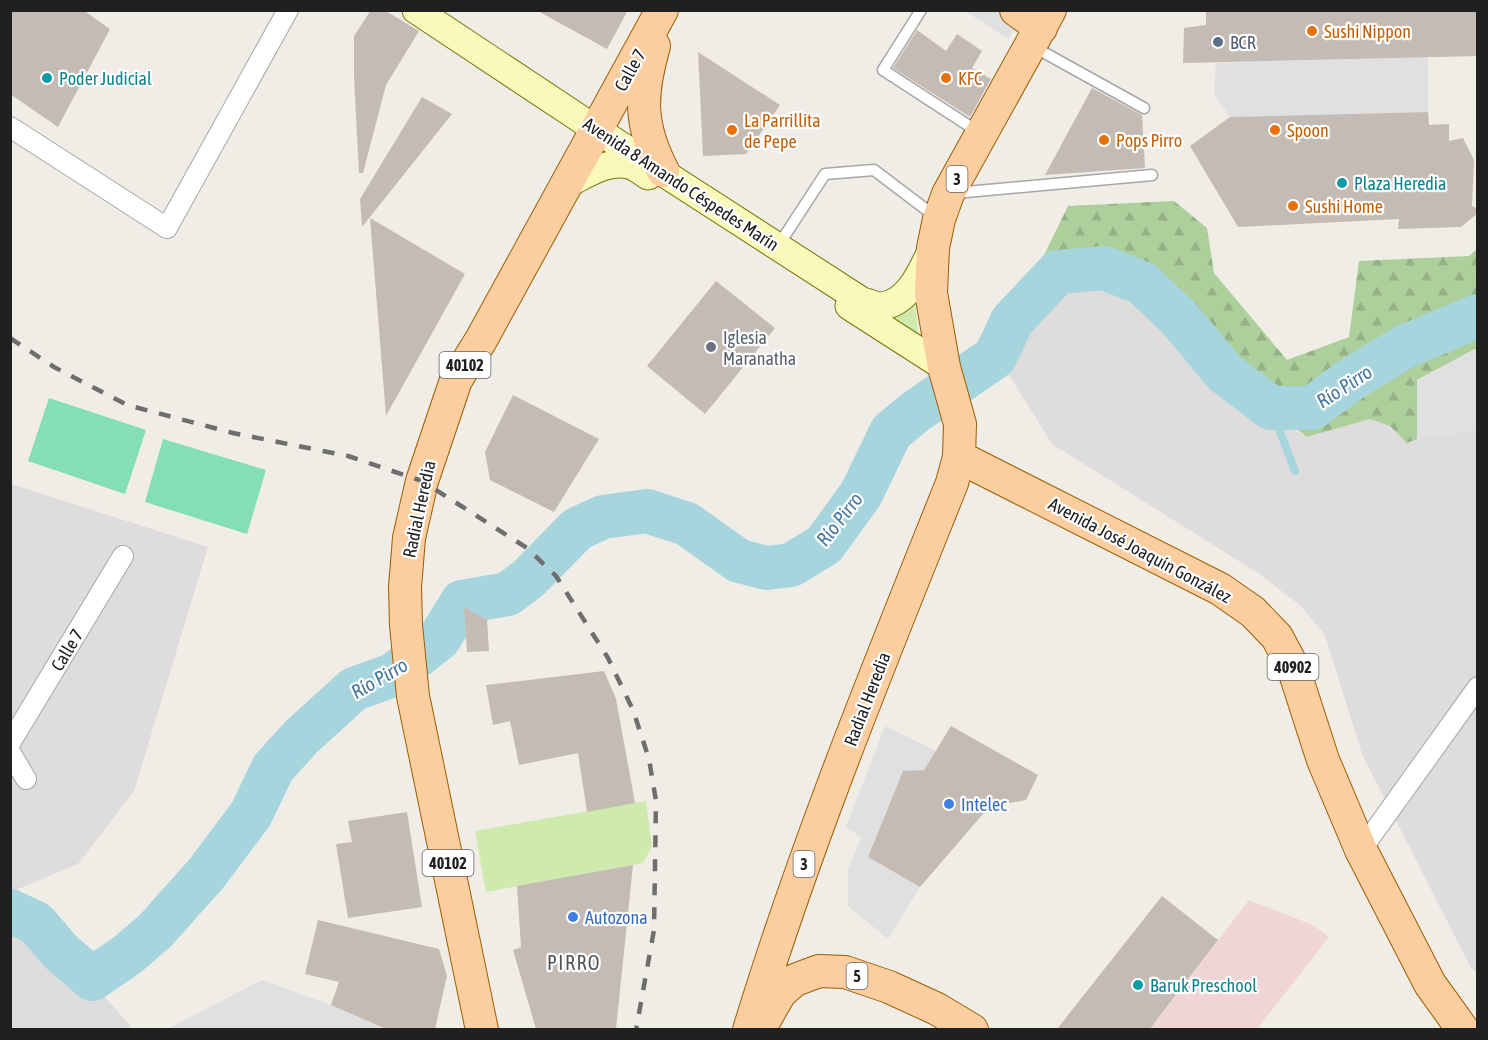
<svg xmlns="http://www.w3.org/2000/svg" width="1488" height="1040" font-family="'Asap Condensed',sans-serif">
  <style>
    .residential { fill: #dedcdd }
    .commercial { fill: #f1d5d6 }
    .grass { fill: #ceeaac }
    .forest { fill: url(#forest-firs) }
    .pitch { fill: #84dfb6 }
    .parking { fill: #e0e0e0 }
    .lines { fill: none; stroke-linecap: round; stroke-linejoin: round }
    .stream { stroke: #a6d5de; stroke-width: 8 }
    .river { stroke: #a6d5de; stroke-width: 44 }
    .building { fill: #c5bbb5 }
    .lane-casing { stroke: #a7a7a7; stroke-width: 13 }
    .street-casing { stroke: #a7a7a7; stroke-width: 22 }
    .secondary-casing { stroke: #737805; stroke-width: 29 }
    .primary-casing { stroke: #9b5e00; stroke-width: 34 }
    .lane { stroke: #fff; stroke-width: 10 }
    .street { stroke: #fff; stroke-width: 20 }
    .secondary { stroke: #faf9ba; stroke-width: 27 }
    .primary { stroke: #fcce9f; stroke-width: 32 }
    .rail { stroke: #6e6e6e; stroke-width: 4.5; stroke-dasharray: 12 12; stroke-linecap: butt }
    .food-dot { fill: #e8710a; stroke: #fff; stroke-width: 2 }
    .service-dot { fill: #5c6f8a; stroke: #fff; stroke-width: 2 }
    .culture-dot { fill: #0f9aa8; stroke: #fff; stroke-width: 2 }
    .worship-dot { fill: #6b7280; stroke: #fff; stroke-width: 2 }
    .shop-dot { fill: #3f7fe0; stroke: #fff; stroke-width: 2 }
    .labels { text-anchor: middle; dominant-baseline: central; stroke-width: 4.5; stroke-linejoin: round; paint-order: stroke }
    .shield { fill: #fff; stroke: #636363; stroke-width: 1.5 }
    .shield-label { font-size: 16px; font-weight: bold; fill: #202020 }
    .food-label { font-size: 18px; fill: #c56008; stroke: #fff; text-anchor: start }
    .service-label { font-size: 18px; fill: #4e5e75; stroke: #fff; text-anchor: start }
    .street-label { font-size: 18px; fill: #202020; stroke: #fff }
    .culture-label { font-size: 18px; fill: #0d838f; stroke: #fff; text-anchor: start }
    .worship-label { font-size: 18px; fill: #5b616d; stroke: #fff; text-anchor: start }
    .shop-label { font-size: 18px; fill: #366cbe; stroke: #fff; text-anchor: start }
    .water-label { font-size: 20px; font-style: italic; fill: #4578a0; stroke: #fff }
    .neighbourhood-label { font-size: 20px; letter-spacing: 1.5px; fill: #535353; stroke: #fff }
  </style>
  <defs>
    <pattern id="forest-firs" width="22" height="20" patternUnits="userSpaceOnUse" patternTransform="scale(1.5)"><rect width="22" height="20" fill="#adcf9b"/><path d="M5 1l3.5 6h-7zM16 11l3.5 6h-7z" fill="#95b185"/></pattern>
  </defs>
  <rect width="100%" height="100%" fill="#f0ece6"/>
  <path class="residential" d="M 1105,277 L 1139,291 L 1171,323 L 1215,374 L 1266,413 L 1307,437 L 1370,419 L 1390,426 L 1407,443 L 1417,439 L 1477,430 L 1477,973 L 1471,968 L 1362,754 L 1325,635 L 1301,606 L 1258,573 L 1052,444 L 1003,365 L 1014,329 L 1061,282 Z
    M 11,484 L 208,547 L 134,791 L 78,864 L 11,892 Z
    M 11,922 L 27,926 L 59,965 L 101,993 L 130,1025 L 131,1029 L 11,1029 Z"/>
  <path class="commercial" d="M 1249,900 L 1313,925 L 1329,937 L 1257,1029 L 1150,1030 Z"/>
  <path class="grass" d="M 913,284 L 919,341 L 876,316 Z
    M 646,801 L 652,847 L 643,863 L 486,892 L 475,831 Z"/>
  <path class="forest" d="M 1174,201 L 1207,228 L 1214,273 L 1287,360 L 1349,337 L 1359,261 L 1469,256 L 1477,249 L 1477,348 L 1417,380 L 1417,439 L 1407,443 L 1390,426 L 1370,419 L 1307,437 L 1225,373 L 1178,317 L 1142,283 L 1104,268 L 1058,272 L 1012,321 L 1068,206 Z"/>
  <path class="pitch" d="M 49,398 L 146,430 L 125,494 L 28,461 Z
    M 163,439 L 266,470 L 247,534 L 145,502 Z"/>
  <path class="parking" d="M 965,11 L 1001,11 L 1018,21 L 1009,39 Z
    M 1428,57 L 1428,112 L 1230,117 L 1214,95 L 1216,63 Z
    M 1477,348 L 1477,430 L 1417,439 L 1417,380 Z
    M 885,726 L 936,751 L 924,770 L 903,771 L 868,857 L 920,887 L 888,939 L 848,906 L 848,871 L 861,837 L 846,827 Z
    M 262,980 L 331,1005 L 386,1029 L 167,1029 Z"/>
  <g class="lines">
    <path class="stream" d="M 1271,408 L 1295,471"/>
    <path class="river" d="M 10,911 L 36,923 L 61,952 L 92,979 L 127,955 L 155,931 L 206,874 L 251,814 L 273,768 L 301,737 L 354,689 L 393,675 L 439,639 L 462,602 L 508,594 L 529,578 L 577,529 L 603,517 L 647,511 L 687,524 L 739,561 L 767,568 L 791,565 L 824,545 L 861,494 L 891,432 L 915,412 L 995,357 L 1012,321 L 1058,272 L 1104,268 L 1142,283 L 1178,317 L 1225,373 L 1271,408 L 1312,408 L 1353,378 L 1404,347 L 1478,316"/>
  </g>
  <path class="building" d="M 10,10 L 83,10 L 110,29 L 58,127 L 10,94 Z
    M 371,10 L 384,10 L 419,31 L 386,85 L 363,173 L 359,173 L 354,77 L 354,36 Z
    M 536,10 L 628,10 L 607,49 Z
    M 1206,10 L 1478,10 L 1478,56 L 1183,63 L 1184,28 L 1206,25 Z
    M 917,30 L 946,51 L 957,34 L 982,51 L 972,68 L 991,79 L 970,117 L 893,68 Z
    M 698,52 L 780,105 L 746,154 L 703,156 Z
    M 1092,88 L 1142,115 L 1145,168 L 1045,175 Z
    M 422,97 L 452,114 L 362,227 L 360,199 Z
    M 1428,112 L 1429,125 L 1449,124 L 1449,141 L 1463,138 L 1474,160 L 1472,206 L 1478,209 L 1478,213 L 1461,227 L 1398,229 L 1399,219 L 1238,227 L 1190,146 L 1230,117 Z
    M 370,218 L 465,274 L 386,416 Z
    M 716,281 L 775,328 L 705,414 L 647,366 Z
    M 513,395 L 599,439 L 554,512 L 490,480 L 485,452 Z
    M 464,607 L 487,620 L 489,651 L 467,652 Z
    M 604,671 L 616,699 L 635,803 L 587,812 L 578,753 L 519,765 L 510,721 L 493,725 L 486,685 Z
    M 951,726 L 1038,775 L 1026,800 L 989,807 L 920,887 L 868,857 L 903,771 L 924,770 Z
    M 407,812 L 422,907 L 348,918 L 336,844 L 352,842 L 348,821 Z
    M 633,865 L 616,1029 L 536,1029 L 513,950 L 521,947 L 517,886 Z
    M 1162,896 L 1218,940 L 1150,1029 L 1057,1029 Z
    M 318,920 L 439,949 L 447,976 L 435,1029 L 386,1029 L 331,1005 L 339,982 L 305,974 Z"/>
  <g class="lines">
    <defs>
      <path id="lane" d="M 921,10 L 883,70 L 980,133
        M 1034,47 L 1144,108
        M 955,193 L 1152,175
        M 778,246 L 825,174 L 874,170 L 936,217"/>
      <path id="street" d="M 10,127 L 167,228 L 288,10
        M 10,743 L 123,556
        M 10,752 L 26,779
        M 1361,850 L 1478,687"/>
      <path id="secondary" d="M 416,10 L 597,130 L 862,301 C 868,302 875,306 880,306 C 908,305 922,270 932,249
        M 567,184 C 586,175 610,158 632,166 C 637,168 643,173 648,176
        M 849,306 L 944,367"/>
      <path id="primary" d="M 1016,10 L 1041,28
        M 654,46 C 640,95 639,125 663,171
        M 959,457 L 1220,589 L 1253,612 L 1277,637 L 1293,667 L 1323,760 L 1361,850 L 1430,984 L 1463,1030
        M 763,1023 L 780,993 L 795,980 L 819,971 L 845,972 L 889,987 L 937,1009 L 972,1030
        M 482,1030 L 413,696 L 406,625 L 405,587 L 409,538 L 422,481 L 456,380 L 481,340 L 662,10
        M 749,1030 C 806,843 880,663 952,483 L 959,457 L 960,424 L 944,367 L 931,293 L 933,248 L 939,219 L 948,194 L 1050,10"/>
    </defs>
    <use href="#lane" class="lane-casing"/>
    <use href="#street" class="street-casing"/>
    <use href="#secondary" class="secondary-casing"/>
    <use href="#primary" class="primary-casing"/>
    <use href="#lane" class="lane"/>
    <use href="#street" class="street"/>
    <use href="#secondary" class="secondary"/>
    <use href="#primary" class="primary"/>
    <path class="rail" d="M 10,338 L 54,367 L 127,405 L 233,433 L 348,456 L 422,481 L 527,548 L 556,576 L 608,658 L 633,710 L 649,759 L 656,801 L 654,930 L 636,1030"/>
  </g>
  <g class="food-dot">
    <circle cx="1312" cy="31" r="6"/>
    <circle cx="946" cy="78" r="6"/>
    <circle cx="732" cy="130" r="6"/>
    <circle cx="1275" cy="130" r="6"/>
    <circle cx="1104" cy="140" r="6"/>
    <circle cx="1293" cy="206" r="6"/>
  </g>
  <circle class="service-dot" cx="1218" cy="42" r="6"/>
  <g class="culture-dot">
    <circle cx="47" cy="78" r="6"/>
    <circle cx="1342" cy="183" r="6"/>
    <circle cx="1138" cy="985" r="6"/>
  </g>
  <circle class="worship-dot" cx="711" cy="347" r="6"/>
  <g class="shop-dot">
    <circle cx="949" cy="804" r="6"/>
    <circle cx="573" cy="917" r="6"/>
  </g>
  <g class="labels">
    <g class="shield">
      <rect x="946.5" y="166" width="21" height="26" rx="4.5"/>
      <rect x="439.5" y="352" width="51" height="26" rx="4.5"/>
      <rect x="1267.5" y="654" width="51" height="26" rx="4.5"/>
      <rect x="422.5" y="850" width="51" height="26" rx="4.5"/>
      <rect x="793.5" y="851" width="21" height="26" rx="4.5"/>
      <rect x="846.5" y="963" width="21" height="26" rx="4.5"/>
    </g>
    <g class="shield-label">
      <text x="957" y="179">3</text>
      <text x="465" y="365">40102</text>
      <text x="1293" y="667">40902</text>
      <text x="448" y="863">40102</text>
      <text x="804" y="864">3</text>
      <text x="857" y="976">5</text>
    </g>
    <g class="food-label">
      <text x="1324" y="31">Sushi Nippon</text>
      <text x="958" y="78">KFC</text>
      <text x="744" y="120">La Parrillita<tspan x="744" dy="21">de Pepe</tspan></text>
      <text x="1287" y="130">Spoon</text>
      <text x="1116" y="140">Pops Pirro</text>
      <text x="1305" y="206">Sushi Home</text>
    </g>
    <g class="service-label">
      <text x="1230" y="42">BCR</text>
    </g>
    <g class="street-label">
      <text transform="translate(630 70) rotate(-61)">Calle 7</text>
      <text transform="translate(681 184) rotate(33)">Avenida 8 Amando Céspedes Marín</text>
      <text transform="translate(419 509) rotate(-78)">Radial Heredia</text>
      <text transform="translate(1140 550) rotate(28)">Avenida José Joaquín González</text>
      <text transform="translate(67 650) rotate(-59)">Calle 7</text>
      <text transform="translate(867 699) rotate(-69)">Radial Heredia</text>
    </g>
    <g class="culture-label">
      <text x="59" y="78">Poder Judicial</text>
      <text x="1354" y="183">Plaza Heredia</text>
      <text x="1150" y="985">Baruk Preschool</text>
    </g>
    <g class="worship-label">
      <text x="723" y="337">Iglesia<tspan x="723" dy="21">Maranatha</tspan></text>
    </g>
    <g class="shop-label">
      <text x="961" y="804">Intelec</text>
      <text x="585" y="917">Autozona</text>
    </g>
    <g class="water-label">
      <text transform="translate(1344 386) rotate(-33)">Río Pirro</text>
      <text transform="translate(839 519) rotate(-52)">Río Pirro</text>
      <text transform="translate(379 678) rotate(-30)">Río Pirro</text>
    </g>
    <g class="neighbourhood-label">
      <text x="574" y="962">PIRRO</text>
    </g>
  </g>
  <rect width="1488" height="1040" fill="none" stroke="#202020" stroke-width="24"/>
</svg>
